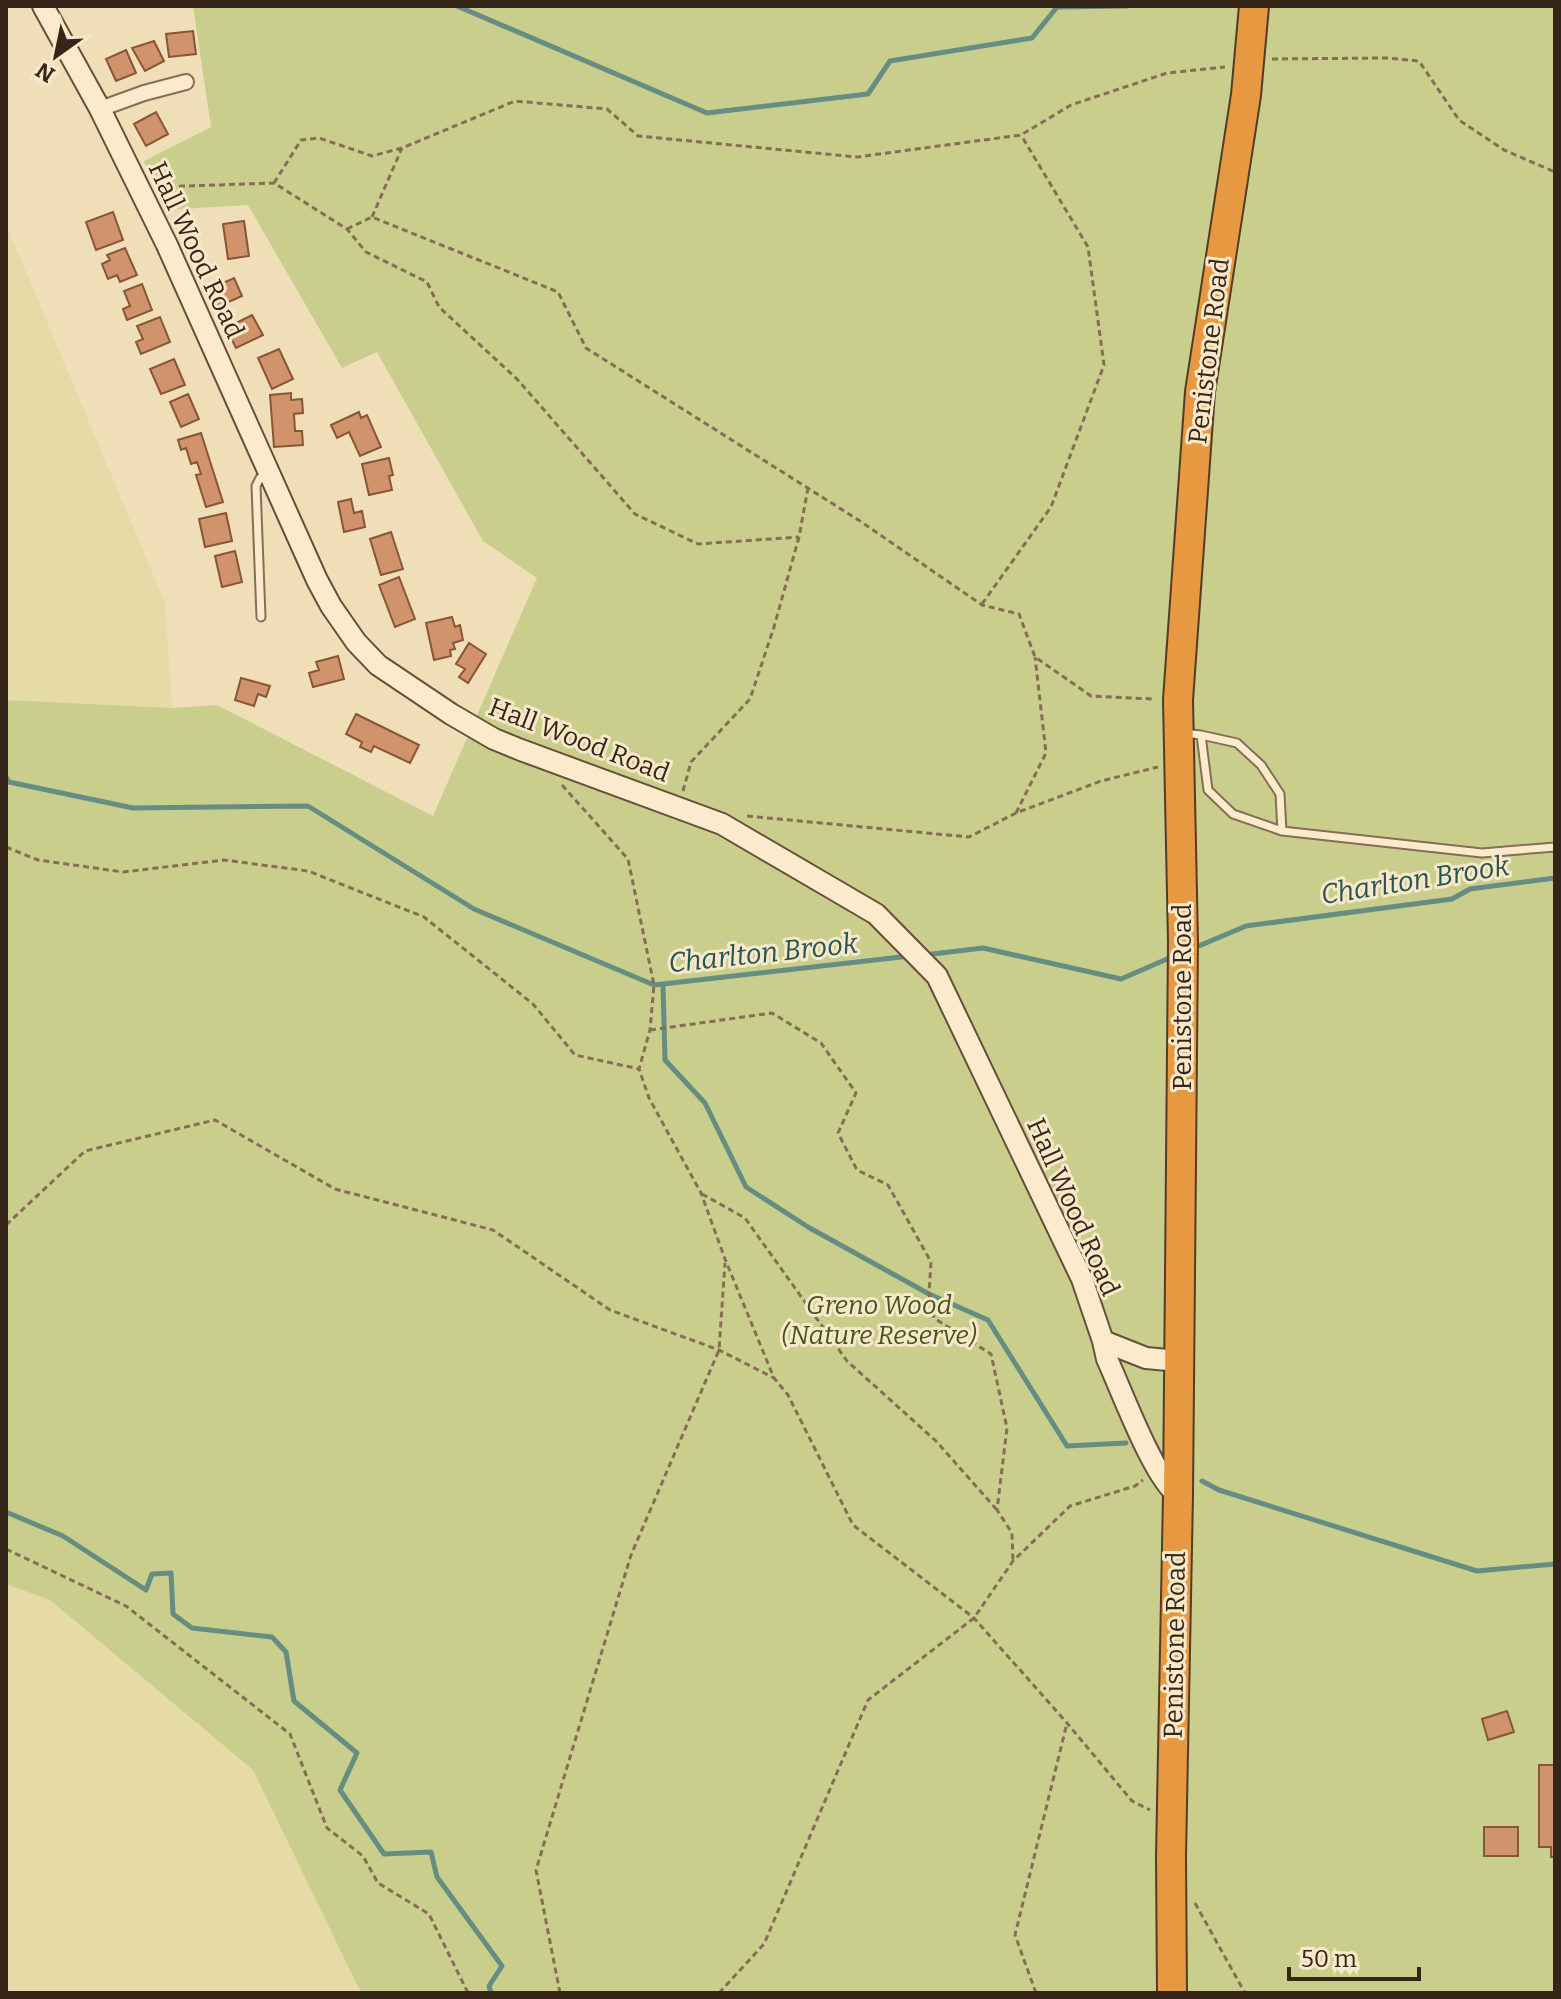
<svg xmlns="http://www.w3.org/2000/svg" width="1561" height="1999" font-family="Bitter,serif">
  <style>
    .farmland { fill: #e6daa6 }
    .green { fill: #c9ce8d }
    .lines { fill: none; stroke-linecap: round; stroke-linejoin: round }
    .stream { stroke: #668d82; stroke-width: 5 }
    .building { fill: #d1936c; stroke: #885538; stroke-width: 2 }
    .lane-casing { stroke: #876d53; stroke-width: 11 }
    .street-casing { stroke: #876d53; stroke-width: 18 }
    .secondary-casing { stroke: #684e37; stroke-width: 24 }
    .highway-casing { stroke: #543b28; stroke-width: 32 }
    .path { stroke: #876d53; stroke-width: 3; stroke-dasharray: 6 4; stroke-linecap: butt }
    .lane { stroke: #fbebcc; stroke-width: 7 }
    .street { stroke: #fbebcc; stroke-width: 14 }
    .secondary { stroke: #fbebcc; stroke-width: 20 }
    .highway { stroke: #e79942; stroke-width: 28 }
    .labels { text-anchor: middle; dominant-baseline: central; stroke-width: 6; stroke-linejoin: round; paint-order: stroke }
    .street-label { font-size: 26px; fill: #352619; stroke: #f7e8c9 }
    .park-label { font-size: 26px; font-style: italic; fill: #47531f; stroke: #f7e8c9 }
    .water-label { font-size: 28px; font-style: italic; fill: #275651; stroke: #f7e8c9 }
  </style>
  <rect width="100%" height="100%" fill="#f0deb9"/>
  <path class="farmland" d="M 6,224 L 165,603 L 172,708 L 6,700 Z
    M 6,1584 L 50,1600 L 253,1770 L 361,1993 L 6,1993 Z"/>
  <path class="green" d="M 193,6 L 1555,6 L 1555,1993 L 361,1993 L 253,1770 L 50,1600 L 6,1584 L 6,700 L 172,708 L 217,705 L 433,816 L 537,578 L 483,541 L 377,352 L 342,368 L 248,205 L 164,210 L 144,161 L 211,127 Z"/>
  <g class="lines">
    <path class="stream" d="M 457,6 L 707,113 L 868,94 L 890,61 L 1032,38 L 1057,7 L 1128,6
      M 6,777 L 9,782 L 133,808 L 308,806 L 474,909 L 654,985 L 910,956
      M 1194,948 L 1246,926 L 1452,899 L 1470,889 L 1555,878
      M 924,955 L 983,948 L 1121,979 L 1174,956
      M 663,985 L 665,1060 L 705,1103 L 746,1187 L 808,1227 L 929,1294 L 988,1320 L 1067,1446 L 1126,1443
      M 1202,1481 L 1219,1490 L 1477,1571 L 1555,1564
      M 6,1512 L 63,1536 L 146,1590 L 152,1574 L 171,1573 L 173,1614 L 192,1628 L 272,1637 L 286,1652 L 294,1701 L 357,1753 L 340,1790 L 384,1854 L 431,1852 L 437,1877 L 502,1966 L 489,1986 L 491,1993"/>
  </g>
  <path class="building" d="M 193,31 L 196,54 L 169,57 L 166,34 Z
    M 154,41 L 164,61 L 145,71 L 132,48 Z
    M 126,50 L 136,73 L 116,81 L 106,59 Z
    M 156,112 L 168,134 L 146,146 L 134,124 Z
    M 113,212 L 123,240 L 96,250 L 86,222 Z
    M 244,221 L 249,256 L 228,259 L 223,224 Z
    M 125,248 L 137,275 L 120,282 L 117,275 L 108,279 L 102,264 L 110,260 L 107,255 Z
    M 234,278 L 242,296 L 213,309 L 205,291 Z
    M 142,284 L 152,310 L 127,320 L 123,309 L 130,306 L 124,291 Z
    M 252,315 L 263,335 L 236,348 L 226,328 Z
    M 160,317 L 170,342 L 141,354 L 136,342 L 143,339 L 137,326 Z
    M 279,349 L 293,379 L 272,389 L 258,358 Z
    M 174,359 L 185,385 L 161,394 L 150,369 Z
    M 291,393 L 291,400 L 302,399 L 303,413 L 294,414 L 295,431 L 302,431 L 303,445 L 274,447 L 270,395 Z
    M 188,394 L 199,419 L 181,427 L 170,402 Z
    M 359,412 L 361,418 L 367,415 L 381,447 L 360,456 L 349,432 L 337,438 L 331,425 Z
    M 201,433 L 223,502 L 206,507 L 196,475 L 201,474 L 197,462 L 191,464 L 186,448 L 181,450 L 178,440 Z
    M 389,458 L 393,475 L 389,476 L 392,490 L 369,495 L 362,464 Z
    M 351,499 L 354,513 L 362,511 L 365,527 L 344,532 L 338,502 Z
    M 226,513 L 232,541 L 205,547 L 199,519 Z
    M 391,532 L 403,569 L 381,575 L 370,539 Z
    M 235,551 L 242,582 L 222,587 L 215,556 Z
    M 399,577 L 415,619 L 395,627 L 379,585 Z
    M 452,617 L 455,627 L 460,625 L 463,640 L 453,643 L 455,649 L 450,650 L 451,656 L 434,660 L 426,623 Z
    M 469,643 L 486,654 L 468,683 L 459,677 L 465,669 L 456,664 Z
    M 338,656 L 344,679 L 313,687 L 309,673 L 319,670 L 316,662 Z
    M 241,678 L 270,686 L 266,697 L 258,694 L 254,706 L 235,700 Z
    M 356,714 L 419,745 L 410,763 L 374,746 L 371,752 L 360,747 L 362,742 L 346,734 Z
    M 1507,1711 L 1514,1732 L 1488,1740 L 1482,1719 Z
    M 1539,1765 L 1555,1765 L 1555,1857 L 1551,1857 L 1551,1847 L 1539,1847 Z
    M 1484,1827 L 1518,1827 L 1518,1856 L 1484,1856 Z"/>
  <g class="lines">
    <defs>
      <path id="lane" d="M 261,617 L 256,486 L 260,478 L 268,472
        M 1184,733 L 1201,735 L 1208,790 L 1233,814 L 1282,831 L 1482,853 L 1555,847
        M 1201,735 L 1237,743 L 1261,765 L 1280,794 L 1282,831"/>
      <path id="street" d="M 100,109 L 144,93 L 186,82"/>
      <path id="secondary" d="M 43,6 L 100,109 L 167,245 L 317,580 L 331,606 L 356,642 L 378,665 L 451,714 L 494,739 L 521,750 L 722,824 L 876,914 L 937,976 L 1082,1279 L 1103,1341 L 1146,1358 L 1179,1361
        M 1103,1341 L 1107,1359 C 1121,1389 1154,1479 1178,1495"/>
      <path id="highway" d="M 1172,1993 L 1171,1856 L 1178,1495 L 1183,942 L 1178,700 L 1200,392 L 1246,95 L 1254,6"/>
    </defs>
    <use href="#lane" class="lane-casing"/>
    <use href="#street" class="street-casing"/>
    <use href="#secondary" class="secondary-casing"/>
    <use href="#highway" class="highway-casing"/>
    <path class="path" d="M 1272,59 L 1386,58 L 1419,61 L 1459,120 L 1504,150 L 1555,172
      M 274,183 L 301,140 L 319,138 L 372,156 L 402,148 L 515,101 L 607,109 L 638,136 L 857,157 L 1021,135 L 1071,105 L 1167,73 L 1225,67
      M 159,187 L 274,183 L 347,229 L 366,252 L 427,282 L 439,307 L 517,379 L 635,514 L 698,544 L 799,537
      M 372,217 L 402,148
      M 347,229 L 372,217 L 558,292 L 586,348 L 860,521 L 982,605 L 1019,614 L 1035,657 L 1091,696 L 1154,699
      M 982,604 L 1051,507 L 1104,365 L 1088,247 L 1021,135
      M 562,785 L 628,859 L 654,985 L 650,1030 L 639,1069 L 649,1098 L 701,1193 L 725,1259 L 774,1378 L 788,1395 L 853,1525 L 974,1618 L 1067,1723 L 1132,1801 L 1150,1810
      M 683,791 L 691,762 L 750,699 L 774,627 L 799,537 L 808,488
      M 1016,813 L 1046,753 L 1035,657
      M 747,816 L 969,837 L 1016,813 L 1101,781 L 1158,767
      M 6,847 L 38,860 L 123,872 L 224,860 L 308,871 L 424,917 L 533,1004 L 575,1055 L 639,1069
      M 650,1030 L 772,1013 L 821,1043 L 856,1093 L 838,1133 L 857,1170 L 888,1185 L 931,1262 L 929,1294 L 934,1318 L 991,1354 L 1007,1428 L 997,1510 L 1012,1533 L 1013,1561
      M 702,1194 L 745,1218 L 847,1361 L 936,1441 L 997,1510
      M 6,1225 L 85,1151 L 215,1120 L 335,1189 L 493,1230 L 610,1310 L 719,1350 L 774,1378
      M 6,1549 L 126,1606 L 290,1734 L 327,1828 L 363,1856 L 378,1883 L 429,1914 L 468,1993
      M 1195,1903 L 1245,1993
      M 560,1993 L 536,1870 L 631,1555 L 719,1350 L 725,1263
      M 719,1993 L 764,1944 L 868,1700 L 974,1618 L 1013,1561 L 1070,1506 L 1135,1486 L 1143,1480
      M 1036,1993 L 1015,1935 L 1067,1723"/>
    <use href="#lane" class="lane"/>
    <use href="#street" class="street"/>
    <use href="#secondary" class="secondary"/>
    <use href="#highway" class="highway"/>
  </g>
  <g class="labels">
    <g class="street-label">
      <text transform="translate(196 250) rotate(65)">Hall Wood Road</text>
      <text transform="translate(1209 351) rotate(-83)">Penistone Road</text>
      <text transform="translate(579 740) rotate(21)">Hall Wood Road</text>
      <text transform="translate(1182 997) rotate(-90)">Penistone Road</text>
      <text transform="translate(1073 1207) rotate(66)">Hall Wood Road</text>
      <text transform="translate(1175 1645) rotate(-89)">Penistone Road</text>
    </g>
    <g class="park-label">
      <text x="879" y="1305">Greno Wood<tspan x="879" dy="30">(Nature Reserve)</tspan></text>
    </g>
    <g class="water-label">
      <text transform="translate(1415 880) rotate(-9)">Charlton Brook</text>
      <text transform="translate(763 953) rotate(-6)">Charlton Brook</text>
    </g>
  </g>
  <rect width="1561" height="1999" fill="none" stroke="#352619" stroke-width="16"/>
  <g transform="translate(56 56) rotate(213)" stroke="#f7e8c9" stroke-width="6" paint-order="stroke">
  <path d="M0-6L14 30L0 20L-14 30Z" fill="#352619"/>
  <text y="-12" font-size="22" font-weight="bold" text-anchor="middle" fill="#352619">N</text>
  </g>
  <path d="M1289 1967v12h130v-12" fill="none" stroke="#352619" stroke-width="4"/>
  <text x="1301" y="1967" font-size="24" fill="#352619" stroke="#f7e8c9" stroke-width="6" paint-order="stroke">50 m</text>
</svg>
